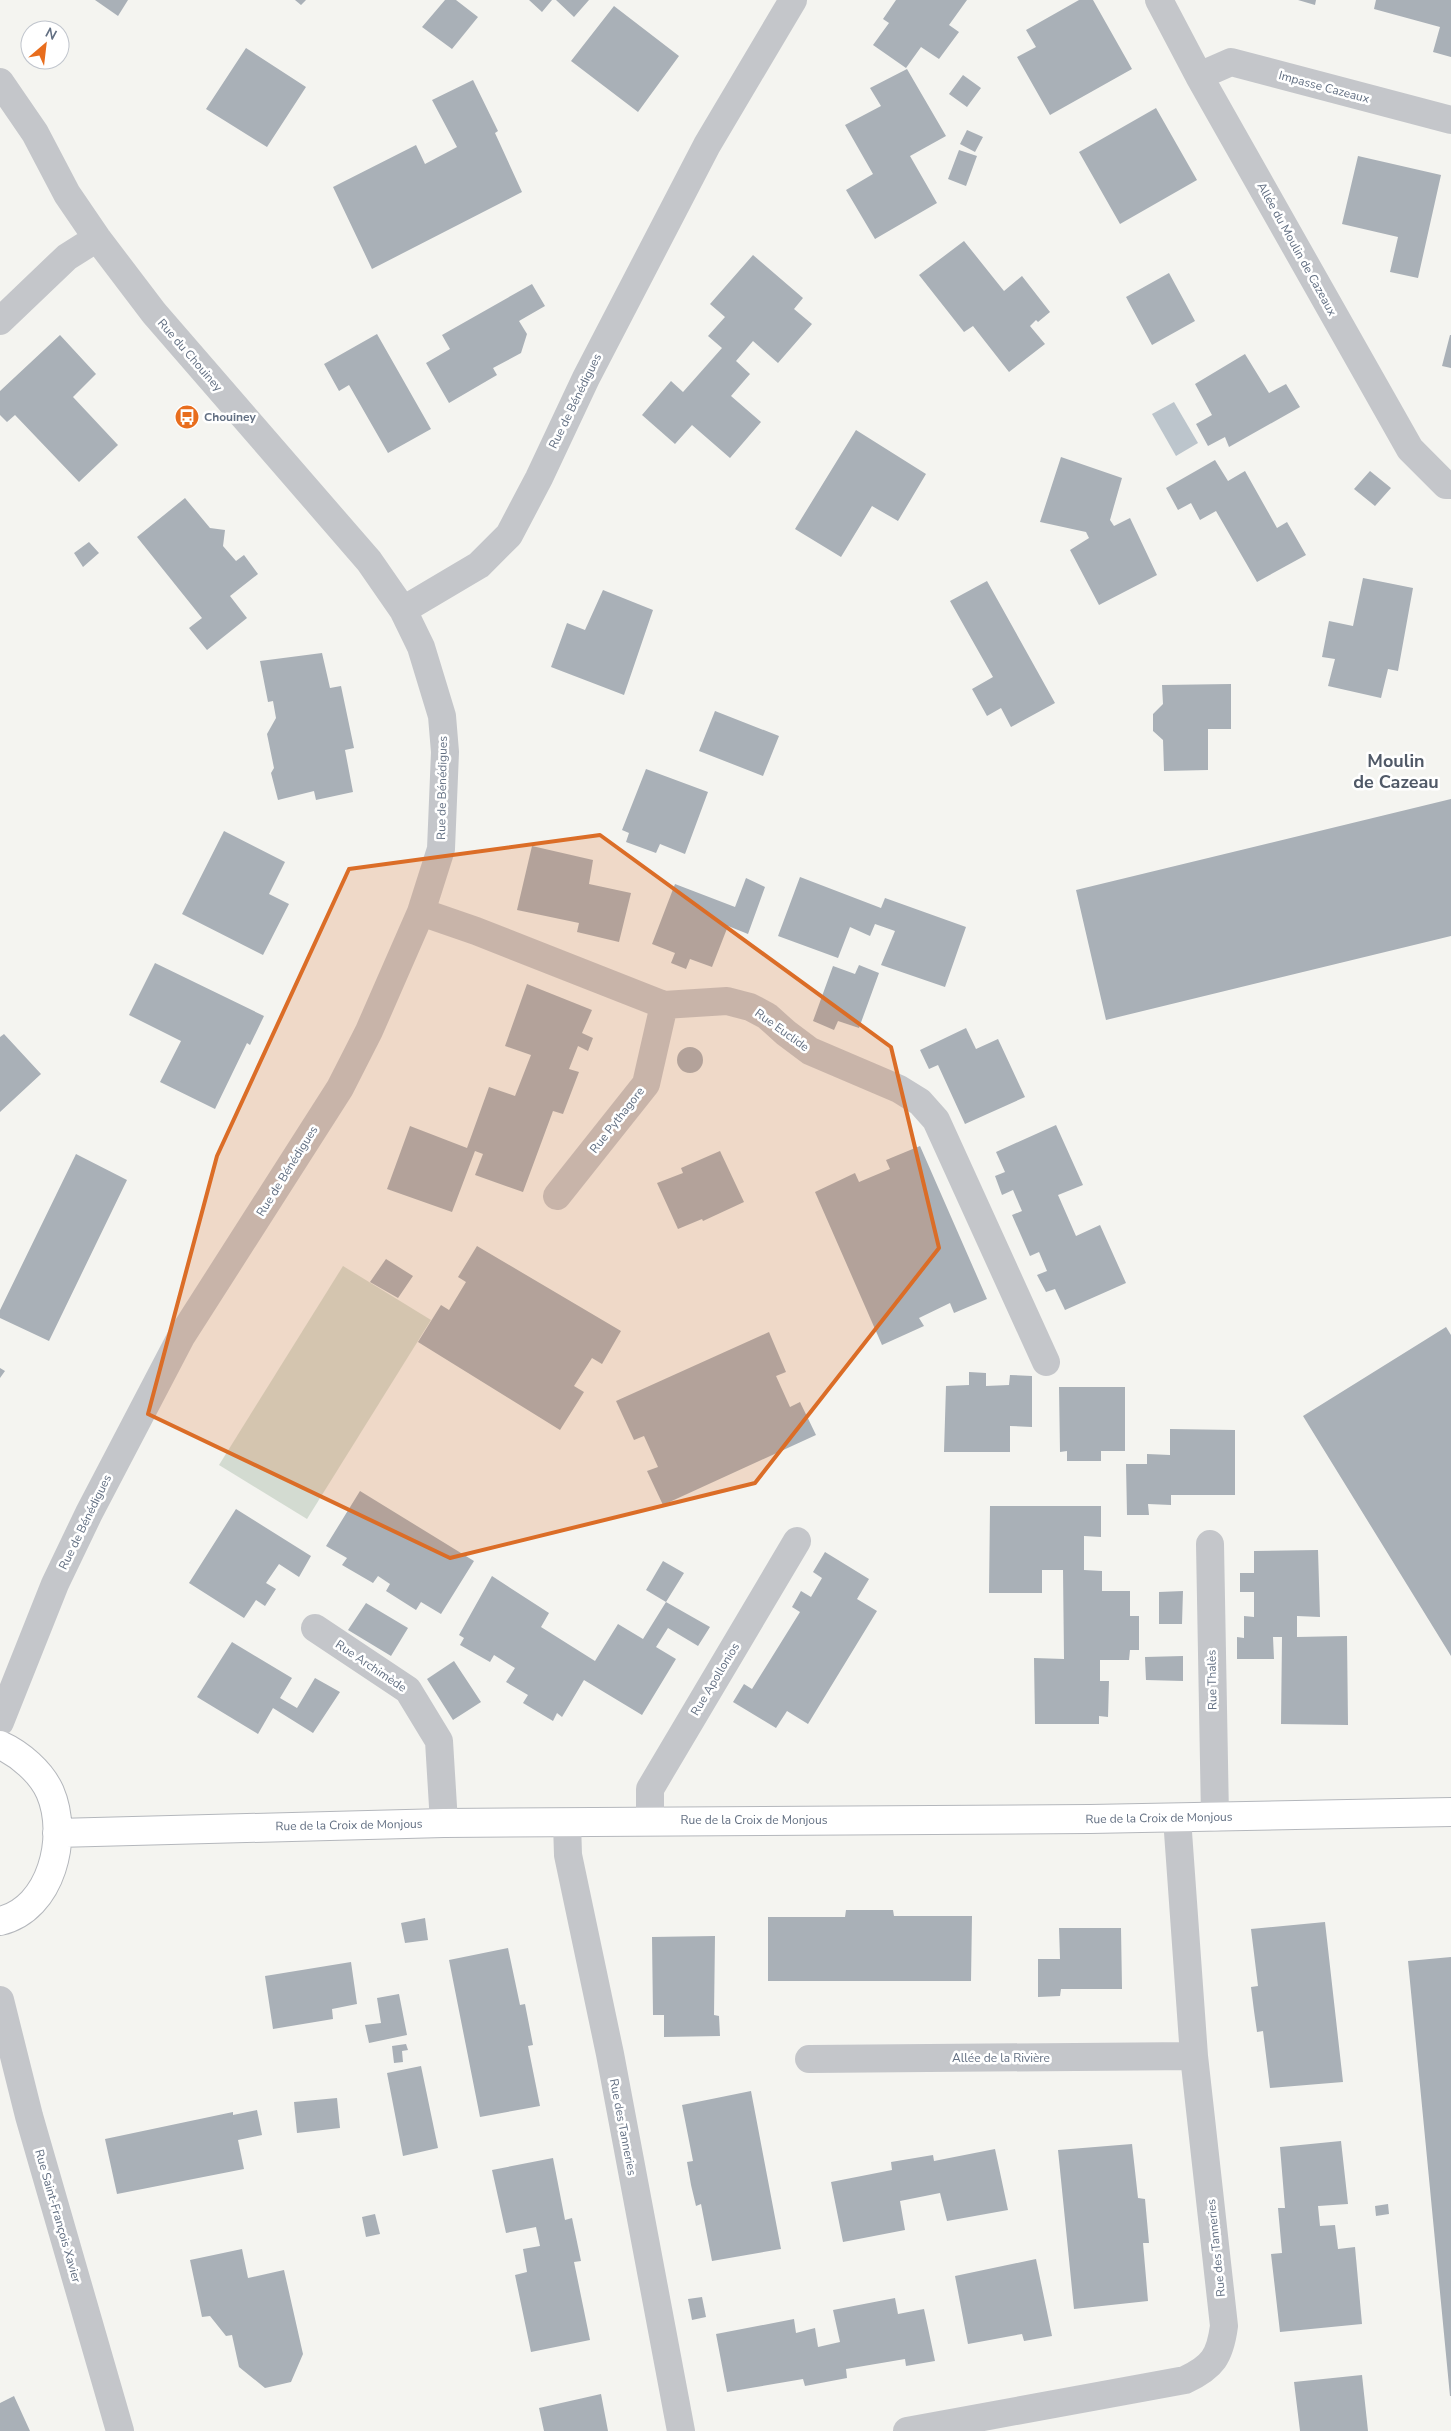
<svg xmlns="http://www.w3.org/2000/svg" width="1451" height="2431" font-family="'Nunito Sans',sans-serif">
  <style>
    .green { fill: #d3dbd1 }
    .water { fill: #bcc5cc }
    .building { fill: #a9b0b7 }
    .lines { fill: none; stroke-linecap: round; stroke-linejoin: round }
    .major-casing { stroke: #b4b7bc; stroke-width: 30 }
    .minor { stroke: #c4c6ca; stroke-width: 28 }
    .major { stroke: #fff; stroke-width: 28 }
    .marked { fill: #db6d27; fill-opacity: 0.2; stroke: #db6d27; stroke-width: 4; stroke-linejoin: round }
    .labels { text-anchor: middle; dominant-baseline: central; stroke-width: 5; stroke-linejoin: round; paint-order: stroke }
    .street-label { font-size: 12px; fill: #626f82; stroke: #fff }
    .poi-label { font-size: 12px; font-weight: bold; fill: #626f82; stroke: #fff; text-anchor: start }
    .district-label { font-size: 18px; font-weight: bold; fill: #505967; stroke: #fff }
  </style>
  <rect width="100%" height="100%" fill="#f4f4f0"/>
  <path class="green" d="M 343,1266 L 431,1320 L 307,1519 L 219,1465 Z"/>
  <path class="water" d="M 1174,402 L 1198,443 L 1176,456 L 1152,414 Z"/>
  <path class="building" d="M 95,0 L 128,0 L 118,16 Z
    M 295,0 L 306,0 L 301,5 Z
    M 445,0 L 456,0 L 478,17 L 452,49 L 422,27 Z
    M 529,0 L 552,0 L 542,12 Z
    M 556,0 L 589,0 L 574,17 Z
    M 896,0 L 967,0 L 949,25 L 959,32 L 939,59 L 921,47 L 906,68 L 873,45 L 889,23 L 883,19 Z
    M 1079,0 L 1093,0 L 1132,69 L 1050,115 L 1017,57 L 1036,47 L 1026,30 Z
    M 1298,0 L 1316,0 L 1315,5 Z
    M 1376,0 L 1451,0 L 1451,57 L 1433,52 L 1440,27 L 1374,9 Z
    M 614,6 L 679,56 L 638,112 L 571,61 Z
    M 246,48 L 306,87 L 267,147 L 206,109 Z
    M 907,69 L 946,136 L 910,156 L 937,203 L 875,239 L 846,190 L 873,174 L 845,125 L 881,106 L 870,88 Z
    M 963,75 L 981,88 L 967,107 L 949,94 Z
    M 473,80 L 498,131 L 495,133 L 522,192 L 372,269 L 333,187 L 416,145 L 425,164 L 457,147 L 432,100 Z
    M 1156,108 L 1197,180 L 1120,224 L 1079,152 Z
    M 967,130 L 983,137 L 975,152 L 960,144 Z
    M 959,150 L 977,156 L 966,186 L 948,179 Z
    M 1358,156 L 1441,175 L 1418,278 L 1390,272 L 1398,237 L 1342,224 Z
    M 964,241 L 1004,291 L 1022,276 L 1050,312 L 1038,322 L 1036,320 L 1030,326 L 1045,344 L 1009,372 L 973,326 L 964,332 L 919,275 Z
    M 753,255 L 803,298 L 794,309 L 812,324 L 778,363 L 753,341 L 736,361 L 750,374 L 731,396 L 761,422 L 730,458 L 692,425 L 675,444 L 642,415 L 671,381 L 683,392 L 722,348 L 708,336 L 725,317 L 710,304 Z
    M 1169,273 L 1195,321 L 1152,345 L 1126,297 Z
    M 532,284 L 545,306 L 519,321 L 527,334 L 521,353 L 493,368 L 497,375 L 449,403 L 426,363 L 450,349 L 442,335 Z
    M 377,334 L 431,429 L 388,453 L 349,385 L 339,391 L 324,364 Z
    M 60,335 L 96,374 L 73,397 L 118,445 L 79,482 L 15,415 L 7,422 L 0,415 L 0,391 Z
    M 1450,335 L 1451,335 L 1451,368 L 1442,366 Z
    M 1245,354 L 1269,393 L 1286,384 L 1300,407 L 1229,447 L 1225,437 L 1208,446 L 1196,424 L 1212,415 L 1195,384 Z
    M 856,430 L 926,474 L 898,521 L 872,506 L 841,557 L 795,529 Z
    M 1061,457 L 1122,478 L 1110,520 L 1114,526 L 1130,518 L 1157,575 L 1099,605 L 1070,550 L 1089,538 L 1086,532 L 1040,522 Z
    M 1215,460 L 1228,481 L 1245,471 L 1277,528 L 1287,522 L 1306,555 L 1257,582 L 1216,511 L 1200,520 L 1191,503 L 1178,510 L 1166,488 Z
    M 1370,471 L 1391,488 L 1375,506 L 1354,489 Z
    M 185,498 L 210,528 L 225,530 L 223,546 L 236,561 L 244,555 L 258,574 L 230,596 L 247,618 L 207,650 L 189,628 L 202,618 L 137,537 Z
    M 89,542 L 99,553 L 83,567 L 74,553 Z
    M 1363,578 L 1413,588 L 1398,671 L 1388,669 L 1381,698 L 1328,686 L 1335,659 L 1322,657 L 1329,621 L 1353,626 Z
    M 987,581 L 1055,703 L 1011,727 L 1001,708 L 987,716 L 972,689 L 993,677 L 950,601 Z
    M 603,590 L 653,610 L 624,695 L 551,667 L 567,623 L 585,630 Z
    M 322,653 L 330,688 L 341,686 L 354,748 L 345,750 L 353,792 L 316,800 L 314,791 L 278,800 L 271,773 L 274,768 L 267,734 L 276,718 L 273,701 L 268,702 L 260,661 Z
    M 1231,684 L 1231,729 L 1208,729 L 1208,770 L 1164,771 L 1163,740 L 1153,731 L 1153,714 L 1163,704 L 1162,685 Z
    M 715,711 L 779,736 L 763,776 L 699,751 Z
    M 646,769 L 708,792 L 685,854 L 660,844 L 656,853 L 626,842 L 629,833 L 622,830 Z
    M 1451,799 L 1451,936 L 1106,1020 L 1076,890 Z
    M 224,831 L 285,862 L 269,894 L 289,904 L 263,955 L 182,914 Z
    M 532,846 L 593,860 L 589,884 L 631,893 L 619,942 L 577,932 L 579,923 L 517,910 Z
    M 800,877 L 881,908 L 885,898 L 966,927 L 945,987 L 881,965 L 895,931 L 875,924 L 870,936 L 850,927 L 838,958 L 778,936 Z
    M 746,878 L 765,887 L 748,934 L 728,926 L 712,967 L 690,959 L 686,969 L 671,963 L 675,953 L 652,944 L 675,884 L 735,907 Z
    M 155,963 L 264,1016 L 250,1045 L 247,1043 L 215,1109 L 160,1082 L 181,1041 L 129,1015 Z
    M 859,965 L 879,973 L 859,1028 L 838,1021 L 834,1030 L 813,1021 L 833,966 L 855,974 Z
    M 527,984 L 592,1010 L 582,1033 L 593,1038 L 588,1051 L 578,1046 L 569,1069 L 579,1072 L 563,1114 L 553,1111 L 523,1192 L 475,1175 L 483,1154 L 475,1151 L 452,1212 L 387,1189 L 410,1126 L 467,1148 L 489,1087 L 515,1096 L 531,1055 L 505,1046 Z
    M 966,1028 L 976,1049 L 998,1039 L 1025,1097 L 965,1124 L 938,1065 L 929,1069 L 920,1050 Z
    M 4,1034 L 41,1074 L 0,1112 L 0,1037 Z
    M677 1060a13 13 0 1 1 26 0a13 13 0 1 1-26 0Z
    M 1056,1125 L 1083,1185 L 1058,1195 L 1076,1236 L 1100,1225 L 1126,1283 L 1065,1310 L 1055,1289 L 1046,1292 L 1037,1275 L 1047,1271 L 1039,1252 L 1030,1256 L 1012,1215 L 1022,1211 L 1013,1190 L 1002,1195 L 995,1176 L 1005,1172 L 996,1152 Z
    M 920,1146 L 987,1299 L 954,1313 L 950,1303 L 919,1318 L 924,1326 L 882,1345 L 815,1192 L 855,1173 L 859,1182 L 890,1169 L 886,1160 Z
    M 720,1151 L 744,1202 L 703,1221 L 702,1219 L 678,1229 L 657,1183 L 683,1173 L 681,1168 Z
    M 76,1154 L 127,1180 L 49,1341 L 0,1318 L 0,1310 Z
    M 477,1246 L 621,1331 L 602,1364 L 592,1358 L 574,1386 L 584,1392 L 560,1430 L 418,1342 L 441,1305 L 449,1310 L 466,1282 L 458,1277 Z
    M 386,1259 L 413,1276 L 398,1298 L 370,1282 Z
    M 1446,1327 L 1451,1335 L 1451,1656 L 1303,1416 Z
    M 769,1332 L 786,1372 L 776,1376 L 790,1407 L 800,1402 L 816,1435 L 663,1505 L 647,1471 L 658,1467 L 644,1436 L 634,1440 L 616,1401 Z
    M 0,1368 L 5,1371 L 0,1378 Z
    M 969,1372 L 986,1373 L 986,1386 L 1009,1385 L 1010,1375 L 1032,1376 L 1032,1427 L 1010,1426 L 1010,1452 L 944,1452 L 946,1386 L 969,1385 Z
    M 1059,1387 L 1125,1387 L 1125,1451 L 1101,1451 L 1101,1461 L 1067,1461 L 1067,1451 L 1060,1452 Z
    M 1170,1429 L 1235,1430 L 1235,1495 L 1171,1495 L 1171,1505 L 1148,1504 L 1149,1515 L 1127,1515 L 1126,1464 L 1147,1464 L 1147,1454 L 1170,1455 Z
    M 360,1491 L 474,1561 L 441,1614 L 421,1602 L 416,1610 L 386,1591 L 390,1584 L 378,1576 L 373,1583 L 342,1565 L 347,1558 L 326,1546 Z
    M 990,1506 L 1101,1506 L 1101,1537 L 1084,1536 L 1084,1570 L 1102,1571 L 1102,1591 L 1130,1591 L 1130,1616 L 1139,1616 L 1139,1650 L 1130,1650 L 1129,1660 L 1100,1660 L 1100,1681 L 1109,1681 L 1108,1717 L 1099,1716 L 1099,1724 L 1035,1724 L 1034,1658 L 1064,1659 L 1063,1570 L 1042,1570 L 1042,1593 L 989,1593 Z
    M 236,1509 L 311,1556 L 299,1577 L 279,1564 L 266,1583 L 276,1589 L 265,1606 L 256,1600 L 244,1618 L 189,1583 Z
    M 1318,1550 L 1320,1617 L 1297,1616 L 1297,1637 L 1347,1636 L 1348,1725 L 1281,1724 L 1282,1637 L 1273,1637 L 1274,1659 L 1237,1659 L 1237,1637 L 1244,1638 L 1244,1616 L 1254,1617 L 1254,1592 L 1240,1592 L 1240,1573 L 1254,1573 L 1254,1551 Z
    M 825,1552 L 869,1579 L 857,1599 L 877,1611 L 808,1724 L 787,1711 L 776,1728 L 733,1702 L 744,1684 L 752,1689 L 800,1612 L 792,1607 L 801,1591 L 811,1597 L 822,1578 L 813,1572 Z
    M 663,1561 L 684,1573 L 666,1602 L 710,1627 L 698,1646 L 668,1628 L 656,1647 L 676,1659 L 642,1715 L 584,1680 L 562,1717 L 557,1713 L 553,1721 L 523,1703 L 528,1695 L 506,1682 L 515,1668 L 494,1655 L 490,1662 L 460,1645 L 464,1638 L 459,1635 L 492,1576 L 549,1613 L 541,1627 L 595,1661 L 618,1624 L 643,1639 L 666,1602 L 646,1590 Z
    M 1183,1591 L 1182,1624 L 1159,1624 L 1159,1592 Z
    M 366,1603 L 408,1628 L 391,1656 L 348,1630 Z
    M 232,1642 L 292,1678 L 280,1698 L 297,1708 L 315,1678 L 340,1692 L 313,1733 L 273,1708 L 258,1734 L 197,1697 Z
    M 1183,1656 L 1183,1681 L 1146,1680 L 1145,1657 Z
    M 454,1661 L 481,1702 L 453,1720 L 427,1679 Z
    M 846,1910 L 893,1910 L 894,1916 L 972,1916 L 971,1981 L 768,1981 L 768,1917 L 845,1917 Z
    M 425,1918 L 428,1940 L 405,1943 L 401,1923 Z
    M 1325,1922 L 1343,2082 L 1270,2088 L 1263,2031 L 1257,2032 L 1254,2011 L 1251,1987 L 1258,1986 L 1251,1929 Z
    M 1059,1928 L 1121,1928 L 1122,1989 L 1061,1989 L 1060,1996 L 1038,1997 L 1038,1959 L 1060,1959 Z
    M 715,1936 L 714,2015 L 719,2016 L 720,2036 L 664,2037 L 664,2015 L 653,2015 L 652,1937 Z
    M 508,1948 L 520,2005 L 525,2004 L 533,2045 L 528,2046 L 540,2106 L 480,2117 L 449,1960 Z
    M 1451,1957 L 1451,2396 L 1450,2396 L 1408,1961 Z
    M 351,1962 L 357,2004 L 332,2009 L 333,2019 L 273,2029 L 265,1976 Z
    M 399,1994 L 407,2035 L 369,2043 L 365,2025 L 381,2023 L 377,1998 Z
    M 406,2044 L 408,2050 L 402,2051 L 403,2062 L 394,2063 L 392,2046 Z
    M 421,2066 L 438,2148 L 403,2156 L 387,2073 Z
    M 751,2091 L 781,2249 L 712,2261 L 701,2204 L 696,2206 L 691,2185 L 687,2162 L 693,2161 L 682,2105 Z
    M 337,2098 L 340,2128 L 297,2133 L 294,2102 Z
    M 257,2110 L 262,2135 L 238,2140 L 244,2169 L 117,2194 L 105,2139 L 233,2112 L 233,2115 Z
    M 1341,2141 L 1348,2204 L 1318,2206 L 1320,2226 L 1335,2225 L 1338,2249 L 1355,2247 L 1362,2324 L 1280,2332 L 1271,2254 L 1282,2253 L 1278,2208 L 1285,2208 L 1280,2147 Z
    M 1132,2144 L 1138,2198 L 1145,2199 L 1149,2243 L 1143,2243 L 1148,2301 L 1074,2309 L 1058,2150 Z
    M 995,2149 L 1008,2210 L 947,2221 L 940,2193 L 900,2201 L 905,2230 L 843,2242 L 831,2182 L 892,2170 L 891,2162 L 933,2155 L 934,2161 Z
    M 553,2158 L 565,2220 L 572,2218 L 581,2261 L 574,2262 L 590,2340 L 531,2352 L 515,2275 L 527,2272 L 523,2249 L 540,2246 L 536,2227 L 506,2233 L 492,2170 Z
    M 1388,2204 L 1389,2214 L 1376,2216 L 1375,2206 Z
    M 375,2214 L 380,2234 L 366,2237 L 362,2217 Z
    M 242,2249 L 248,2278 L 284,2270 L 303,2354 L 291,2382 L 265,2388 L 239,2367 L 232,2335 L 226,2336 L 210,2316 L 202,2317 L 190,2260 Z
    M 1036,2259 L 1052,2336 L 1024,2341 L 1022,2334 L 968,2344 L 955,2276 Z
    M 702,2297 L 706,2317 L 692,2320 L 688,2299 Z
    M 895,2298 L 898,2314 L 924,2309 L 935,2361 L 906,2366 L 905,2359 L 846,2369 L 847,2378 L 805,2386 L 803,2379 L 727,2392 L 716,2334 L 794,2319 L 796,2333 L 815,2328 L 818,2347 L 840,2342 L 833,2310 Z
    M 1362,2375 L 1368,2431 L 1300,2431 L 1294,2382 Z
    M 601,2394 L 608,2431 L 544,2431 L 539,2408 Z
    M 14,2396 L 30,2431 L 0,2431 L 0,2403 Z"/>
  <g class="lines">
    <defs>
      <path id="major" d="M 0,1745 C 20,1754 41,1772 50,1792 C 69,1836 52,1909 0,1921
        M 57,1833 L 444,1823 L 1090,1819 L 1451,1812"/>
    </defs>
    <use href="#major" class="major-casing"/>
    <path class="minor" d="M 1159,0 L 1199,76 L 1410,449 L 1446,485 L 1451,485
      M 1199,76 L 1231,62 L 1451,120
      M 0,82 L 35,133 L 67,194 L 97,238 L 154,313 L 369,561 L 403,610 L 421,647 L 442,716 L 445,752 L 441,849 L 421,912 L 369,1031 L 340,1088 L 181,1337 L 89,1513 L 55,1584 L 0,1722
      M 0,321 L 67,257 L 97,238
      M 403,610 L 479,565 L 509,535 L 539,478 L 586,378 L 707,145 L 793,0
      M 421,912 L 476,931 L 664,1005 L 727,1001 L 750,1007 L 767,1016 L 786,1033 L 810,1051 L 899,1089 L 920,1102 L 936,1120 L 1046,1362
      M 557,1196 L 646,1084 L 664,1005
      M 1210,1544 L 1215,1817
      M 315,1628 L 408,1690 L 439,1741 L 444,1823
      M 650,1821 L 650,1789 L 797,1541
      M 567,1823 L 568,1855 L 610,2054 L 681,2431
      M 0,2000 L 29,2116 L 120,2431
      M 809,2059 L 1194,2056
      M 907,2431 L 1185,2380 C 1213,2367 1220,2356 1224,2326 L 1194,2056 L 1177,1818"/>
    <use href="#major" class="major"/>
  </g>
  <path class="marked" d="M 600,835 L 891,1047 L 939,1248 L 755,1483 L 450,1558 L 148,1414 L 217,1156 L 349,869 Z"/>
  <defs>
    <symbol id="bus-disc" viewBox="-11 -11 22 22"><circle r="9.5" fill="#e86d1d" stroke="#fff"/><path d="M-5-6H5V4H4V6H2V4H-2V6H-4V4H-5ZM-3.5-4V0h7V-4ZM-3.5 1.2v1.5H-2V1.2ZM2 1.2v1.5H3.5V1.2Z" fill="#fff"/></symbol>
  </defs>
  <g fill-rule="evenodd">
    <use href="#bus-disc" x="173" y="403" width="28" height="28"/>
  </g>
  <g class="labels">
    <g class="street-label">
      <text transform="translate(1324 87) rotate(15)">Impasse Cazeaux</text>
      <text transform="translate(1297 249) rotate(61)">Allée du Moulin de Cazeaux</text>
      <text transform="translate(190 355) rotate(49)">Rue du Chouiney</text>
      <text transform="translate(575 401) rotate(-64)">Rue de Bénédigues</text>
      <text transform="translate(442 788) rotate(-89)">Rue de Bénédigues</text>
      <text transform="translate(782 1030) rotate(36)">Rue Euclide</text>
      <text transform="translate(617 1120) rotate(-52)">Rue Pythagore</text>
      <text transform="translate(287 1171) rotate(-58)">Rue de Bénédigues</text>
      <text transform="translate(85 1522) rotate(-64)">Rue de Bénédigues</text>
      <text transform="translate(371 1666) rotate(34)">Rue Archimède</text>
      <text transform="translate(715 1679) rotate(-59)">Rue Apollonios</text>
      <text transform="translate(1212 1680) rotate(-91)">Rue Thalès</text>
      <text transform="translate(1159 1818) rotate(-1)">Rue de la Croix de Monjous</text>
      <text x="754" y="1820">Rue de la Croix de Monjous</text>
      <text transform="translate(349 1825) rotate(-1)">Rue de la Croix de Monjous</text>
      <text x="1001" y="2058">Allée de la Rivière</text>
      <text transform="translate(623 2127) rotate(79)">Rue des Tanneries</text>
      <text transform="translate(58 2216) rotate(74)">Rue Saint-François Xavier</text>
      <text transform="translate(1216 2248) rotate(-96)">Rue des Tanneries</text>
    </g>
    <g class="poi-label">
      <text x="204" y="417">Chouiney</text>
    </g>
    <g class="district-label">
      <text x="1396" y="761">Moulin<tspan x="1396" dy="21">de Cazeau</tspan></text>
    </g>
  </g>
  <g transform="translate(45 45) rotate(28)"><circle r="24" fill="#ffffff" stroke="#c0c5cd"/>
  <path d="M0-4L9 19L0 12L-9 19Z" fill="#e86d1d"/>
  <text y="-8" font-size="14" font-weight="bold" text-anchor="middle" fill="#626f82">N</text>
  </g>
</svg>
